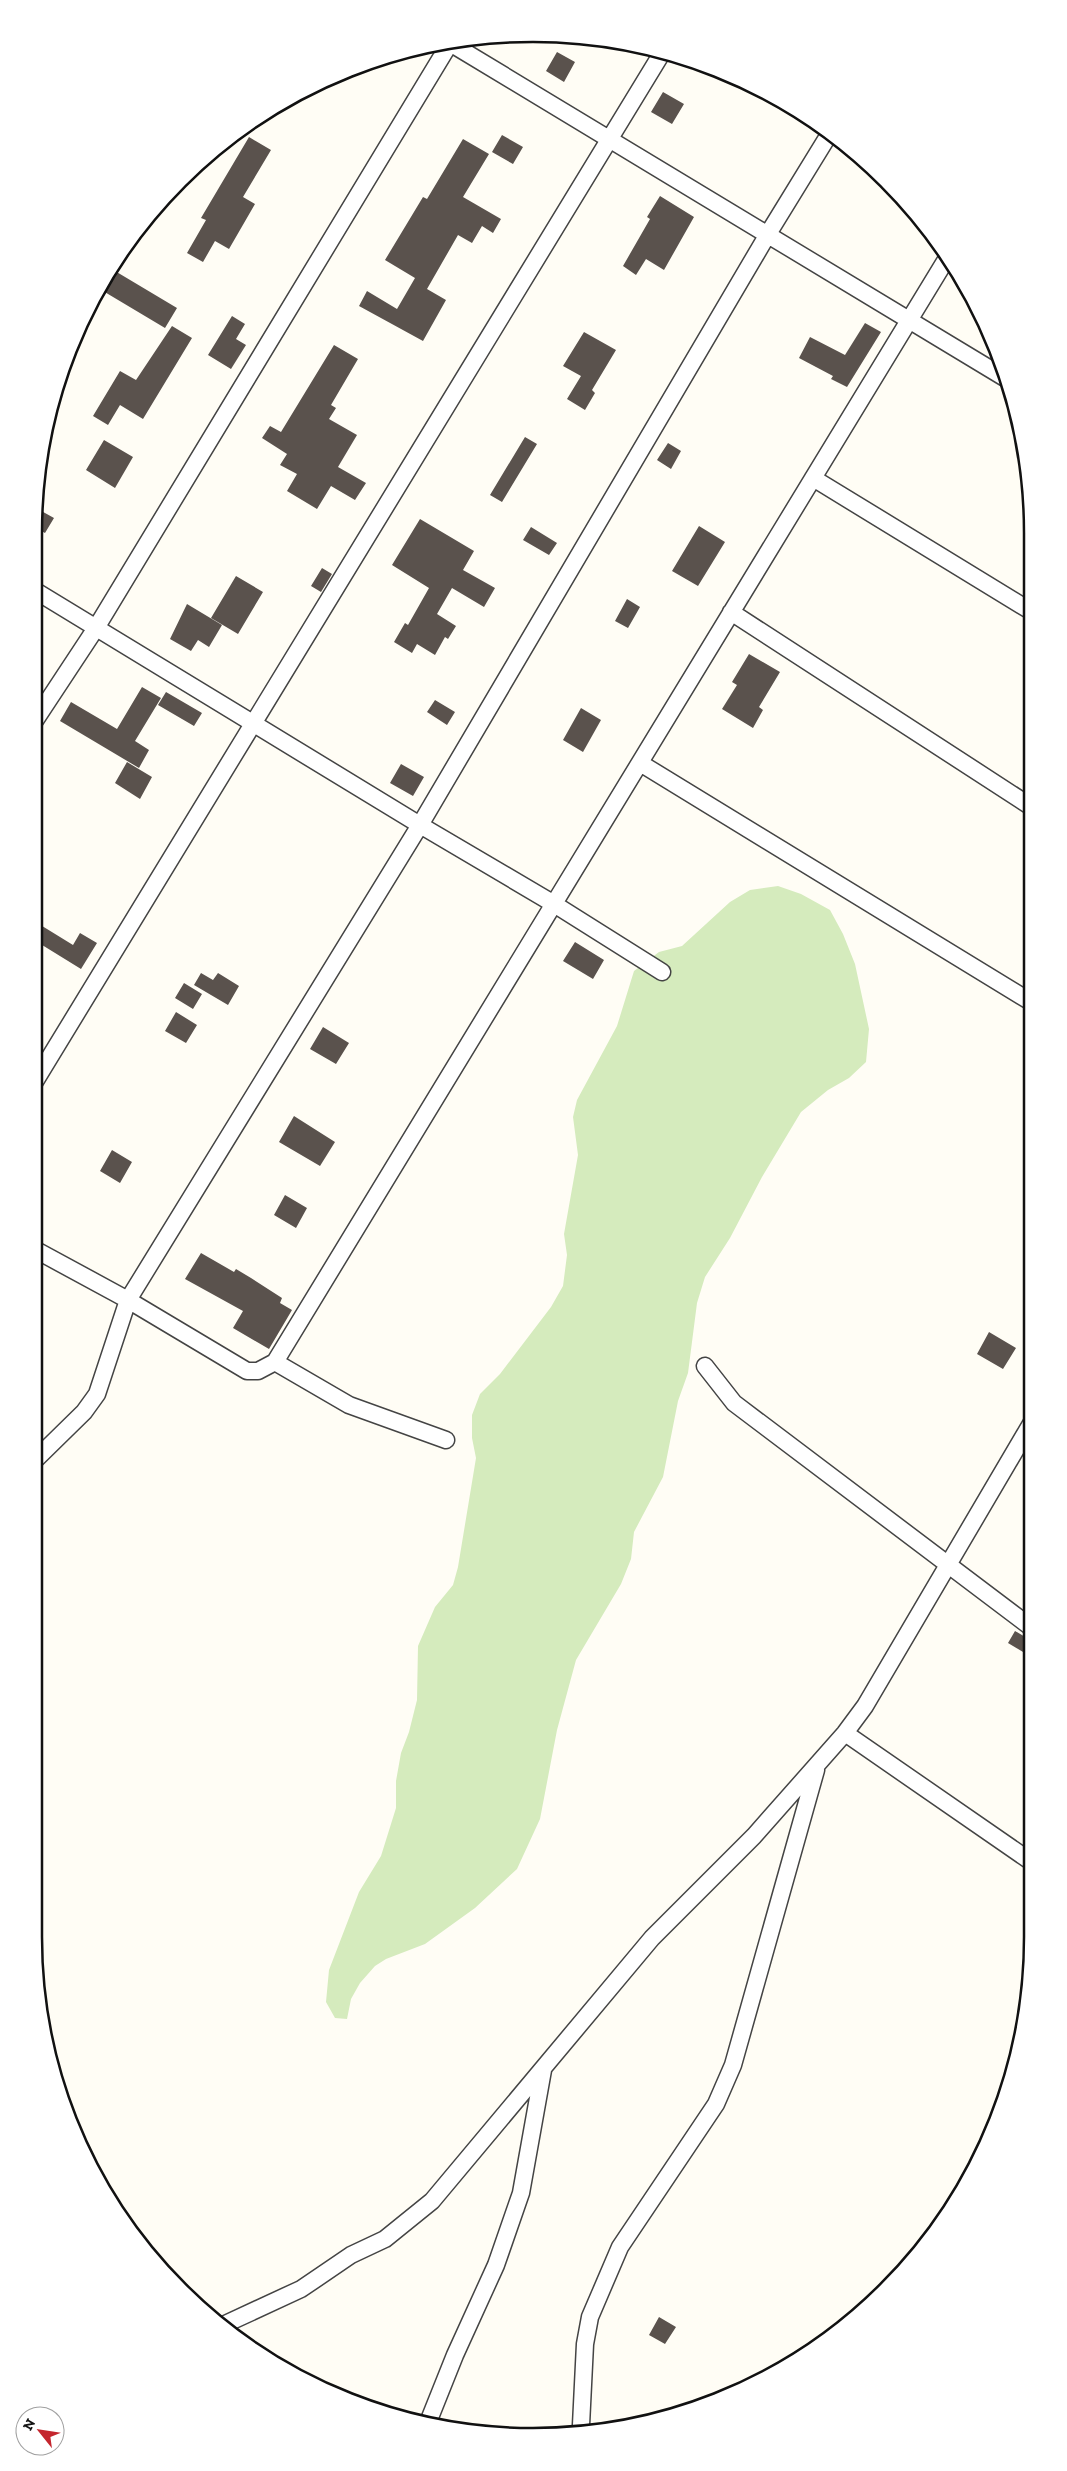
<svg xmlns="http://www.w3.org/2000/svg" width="1067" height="2471" font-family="'Zilla Slab',serif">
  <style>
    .green { fill: #d5ebbd }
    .building { fill: #5a524d }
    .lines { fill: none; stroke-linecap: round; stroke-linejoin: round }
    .street-casing { stroke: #444; stroke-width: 19 }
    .street { stroke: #fff; stroke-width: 16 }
    .rim { fill: none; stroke: #111; stroke-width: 2.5 }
  </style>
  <rect width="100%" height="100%" fill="#fffdf5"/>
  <path class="green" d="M 778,886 L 801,894 L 830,910 L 843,934 L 855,964 L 869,1029 L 866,1062 L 849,1078 L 828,1090 L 801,1112 L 762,1177 L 730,1238 L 705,1277 L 697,1303 L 688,1373 L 678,1401 L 663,1477 L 634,1532 L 631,1559 L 621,1584 L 576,1660 L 557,1730 L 540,1819 L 517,1869 L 475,1908 L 425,1944 L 386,1959 L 375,1966 L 360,1983 L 351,1999 L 347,2019 L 335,2018 L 326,2002 L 329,1970 L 359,1892 L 381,1856 L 396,1808 L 396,1781 L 401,1753 L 409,1732 L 417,1700 L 418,1646 L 435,1607 L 453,1585 L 458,1567 L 476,1458 L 472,1438 L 472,1415 L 480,1394 L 500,1374 L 551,1307 L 563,1286 L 567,1255 L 564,1234 L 578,1155 L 573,1117 L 577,1100 L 617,1026 L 634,971 L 659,952 L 682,946 L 730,902 L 750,890 Z"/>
  <path class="building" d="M 557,52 L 575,62 L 564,82 L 546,71 Z
    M 663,92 L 684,104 L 672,124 L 651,112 Z
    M 502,135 L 523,147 L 513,164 L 492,152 Z
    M 249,137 L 271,150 L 243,197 L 255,204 L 229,249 L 215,241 L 203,262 L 187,253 L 206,220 L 201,218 Z
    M 463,139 L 489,154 L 463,197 L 501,219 L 493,233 L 482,226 L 472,243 L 458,235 L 427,289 L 446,300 L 423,341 L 359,306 L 367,291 L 397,309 L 415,278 L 385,260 L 423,197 L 427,199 Z
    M 660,196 L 694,217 L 664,270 L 646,259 L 636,275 L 623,266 L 650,219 L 647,217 Z
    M 115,271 L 177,308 L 165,328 L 103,291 Z
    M 232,316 L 245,324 L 236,339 L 246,345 L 231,369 L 208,355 Z
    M 865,323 L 881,332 L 847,387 L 831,379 L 833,376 L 799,358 L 810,337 L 845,355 Z
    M 172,326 L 192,338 L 143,419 L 120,405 L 108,425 L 93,416 L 120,371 L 136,380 Z
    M 584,332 L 616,350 L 592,390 L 595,393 L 585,410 L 567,399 L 581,376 L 563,366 Z
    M 334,345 L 358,359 L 331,405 L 336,408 L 329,419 L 357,435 L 338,467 L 366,483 L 355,500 L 331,486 L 317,509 L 287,491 L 297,474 L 280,465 L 287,454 L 262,438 L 270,426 L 281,432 Z
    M 525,437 L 537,444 L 502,502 L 490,495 Z
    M 104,440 L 133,457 L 115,488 L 86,470 Z
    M 668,443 L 681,451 L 671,469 L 657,460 Z
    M 36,508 L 54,518 L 45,533 L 34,527 Z
    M 420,519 L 474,551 L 463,570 L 495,588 L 484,607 L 452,588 L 437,614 L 456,626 L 448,639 L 445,637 L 435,655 L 417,644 L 412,653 L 394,642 L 405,623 L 408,625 L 429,588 L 392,565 Z
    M 699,526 L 725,542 L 698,586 L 672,571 Z
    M 531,527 L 557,543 L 549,555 L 523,540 Z
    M 322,568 L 332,574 L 321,592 L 311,586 Z
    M 236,576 L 263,592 L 238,634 L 211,618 Z
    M 627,599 L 640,607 L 628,628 L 615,621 Z
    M 187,604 L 222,625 L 209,647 L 198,640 L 191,651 L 170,639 Z
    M 749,654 L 780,672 L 759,707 L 763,710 L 753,728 L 722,709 L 737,685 L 732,682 Z
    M 142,687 L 161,698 L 135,741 L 149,750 L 139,768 L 60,721 L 71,702 L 117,729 Z
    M 166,692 L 202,713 L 194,726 L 158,705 Z
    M 435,700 L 455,712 L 447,725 L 427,712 Z
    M 581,708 L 601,720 L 583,752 L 563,740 Z
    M 127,762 L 152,777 L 140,799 L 115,783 Z
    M 401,764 L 424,777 L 413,796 L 390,783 Z
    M 34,921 L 73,945 L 80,933 L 97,943 L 81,969 L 34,940 Z
    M 575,942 L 604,960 L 593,979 L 563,961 Z
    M 201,973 L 213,980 L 218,973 L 239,986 L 228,1005 L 194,985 Z
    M 184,983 L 202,994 L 193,1009 L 175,998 Z
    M 176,1012 L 197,1025 L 186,1043 L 165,1031 Z
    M 323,1027 L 349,1043 L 336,1064 L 310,1049 Z
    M 294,1116 L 335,1142 L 320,1166 L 279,1142 Z
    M 112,1150 L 132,1162 L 120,1183 L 100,1171 Z
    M 285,1195 L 307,1208 L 296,1228 L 274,1215 Z
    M 201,1253 L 234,1272 L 236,1269 L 251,1278 L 282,1298 L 280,1303 L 292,1310 L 269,1349 L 233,1328 L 243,1311 L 185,1279 Z
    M 989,1332 L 1016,1348 L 1003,1369 L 977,1354 Z
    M 1015,1631 L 1032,1641 L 1032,1647 L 1028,1655 L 1008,1643 Z
    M 659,2317 L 676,2327 L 665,2344 L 649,2335 Z"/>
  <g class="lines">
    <defs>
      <path id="street" d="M 450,43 L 1005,378
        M 813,478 L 1029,610
        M 34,590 L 420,825 L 554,904 L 662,972
        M 731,612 L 1030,806
        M 34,722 L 96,628 L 450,43
        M 640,763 L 1031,1002
        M 34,1083 L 662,53
        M 34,1249 L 128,1300 L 247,1371 L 258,1371 L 275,1362 L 947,258
        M 275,1362 L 349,1405 L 446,1440
        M 705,1366 L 734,1403 L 1032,1628
        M 34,1461 L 84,1412 L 97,1394 L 128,1300 L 420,825 L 768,234 L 830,133
        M 845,1733 L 1033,1863
        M 221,2326 L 301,2289 L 351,2255 L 385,2239 L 432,2201 L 652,1938 L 754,1836 L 845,1733 L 865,1706 L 1032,1422
        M 427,2425 L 455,2355 L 496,2265 L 521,2193 L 543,2070
        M 583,2434 L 581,2425 L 585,2344 L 590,2317 L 620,2247 L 716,2104 L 733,2065 L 816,1770"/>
    </defs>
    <use href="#street" class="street-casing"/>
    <use href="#street" class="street"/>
  </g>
  <path d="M0 0H1067V2471H0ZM533 42H533A491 491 0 0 1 1024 533V1937A491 491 0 0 1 533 2428H533A491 491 0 0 1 42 1937V533A491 491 0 0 1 533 42Z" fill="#fff" fill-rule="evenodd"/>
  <path class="rim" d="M533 42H533A491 491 0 0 1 1024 533V1937A491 491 0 0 1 533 2428H533A491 491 0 0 1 42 1937V533A491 491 0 0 1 533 42Z"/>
  <g transform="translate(40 2431) rotate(300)"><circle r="24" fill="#ffffff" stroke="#a0a0a0"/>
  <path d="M0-4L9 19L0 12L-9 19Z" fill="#c4262e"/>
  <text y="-8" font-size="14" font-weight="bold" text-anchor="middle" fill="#111111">N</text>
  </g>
</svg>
